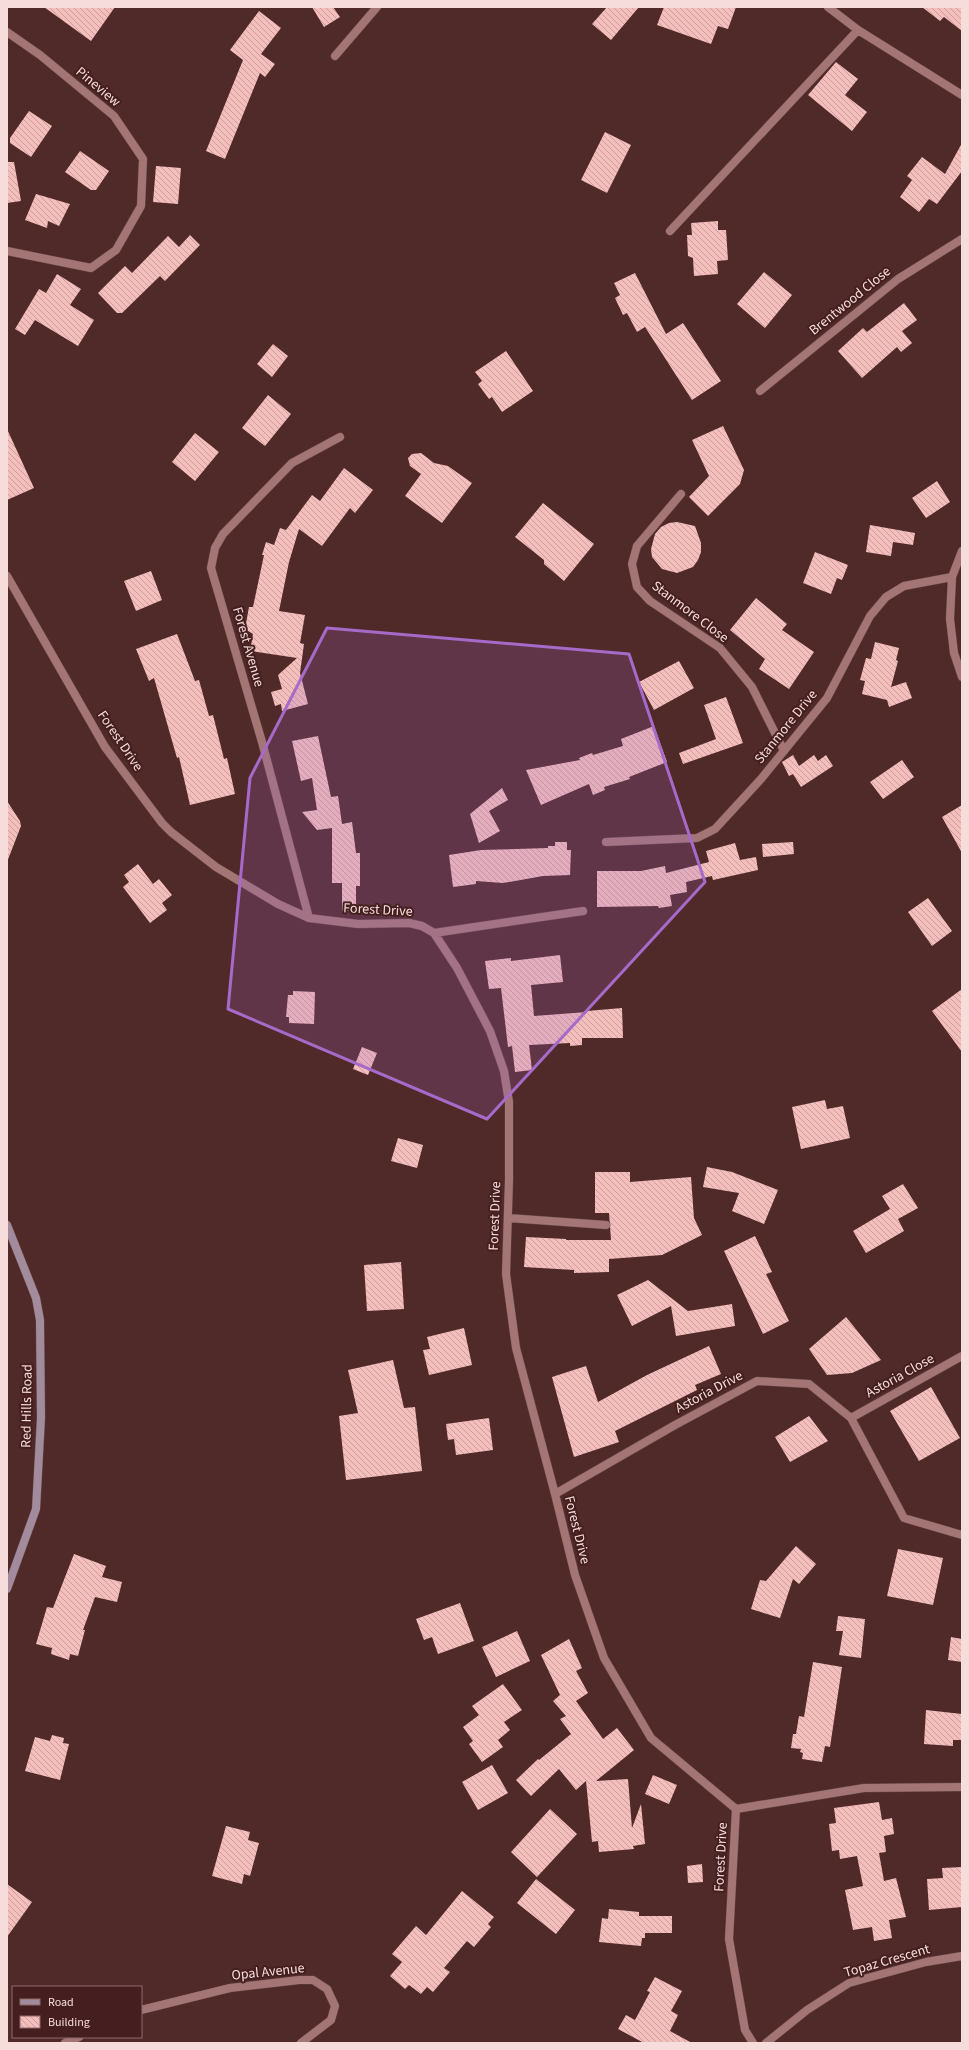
<svg xmlns="http://www.w3.org/2000/svg" width="969" height="2050" font-family="'Source Sans 3',sans-serif">
  <style>
    .building { fill: url(#building-back-hatch) }
    .lines { fill: none; stroke-linecap: round; stroke-linejoin: round }
    .street-casing { stroke: #664546; stroke-width: 9 }
    .secondary-casing { stroke: #664546; stroke-width: 9 }
    .street { stroke: #a37574; stroke-width: 8 }
    .secondary { stroke: #a18b9c; stroke-width: 8 }
    .marked { fill: #a66ac9; fill-opacity: 0.2; stroke: #a66ac9; stroke-width: 3; stroke-linejoin: round }
    .labels { text-anchor: middle; dominant-baseline: central; stroke-width: 4; stroke-linejoin: round; paint-order: stroke }
    .street-label { font-size: 14px; fill: #f6dcdb; stroke: #451f1f }
  </style>
  <defs>
    <pattern id="building-back-hatch" width="6" height="6" patternUnits="userSpaceOnUse"><rect width="6" height="6" fill="#f4bebc"/><path d="M-1 5l2 2M0 0l6 6M5-1l2 2" fill="none" stroke="#ca9f9e"/></pattern>
  </defs>
  <rect width="100%" height="100%" fill="#502929"/>
  <path class="building" d="M 44,7 L 115,7 L 91,41 Z
    M 312,7 L 333,7 L 340,17 L 324,27 Z
    M 607,7 L 639,7 L 611,40 L 592,24 Z
    M 664,7 L 736,7 L 728,29 L 718,26 L 711,44 L 657,25 Z
    M 922,7 L 962,7 L 962,31 L 944,17 L 940,21 Z
    M 259,11 L 281,28 L 261,54 L 275,64 L 265,77 L 260,73 L 225,159 L 206,151 L 243,60 L 230,50 Z
    M 836,62 L 858,79 L 845,95 L 867,112 L 852,131 L 808,95 Z
    M 29,111 L 52,126 L 31,157 L 10,143 L 10,138 Z
    M 605,132 L 631,145 L 607,193 L 581,180 Z
    M 962,143 L 962,171 L 937,204 L 929,199 L 919,212 L 900,197 L 912,180 L 907,176 L 922,157 L 945,174 Z
    M 80,151 L 109,171 L 96,190 L 91,190 L 65,172 Z
    M 7,162 L 14,162 L 21,201 L 7,203 Z
    M 156,166 L 181,168 L 178,204 L 153,202 Z
    M 36,194 L 70,204 L 59,226 L 48,221 L 47,228 L 25,220 Z
    M 718,221 L 718,230 L 726,230 L 728,260 L 717,261 L 718,274 L 694,276 L 693,258 L 688,256 L 687,235 L 692,235 L 691,223 Z
    M 190,235 L 200,245 L 165,281 L 160,276 L 122,313 L 117,313 L 98,293 L 125,266 L 132,273 L 168,236 L 179,247 Z
    M 764,272 L 792,295 L 765,328 L 737,304 Z
    M 635,273 L 666,334 L 683,323 L 721,381 L 692,400 L 645,327 L 637,332 L 627,313 L 623,315 L 615,298 L 620,295 L 614,283 Z
    M 57,274 L 81,289 L 70,305 L 94,320 L 78,346 L 35,320 L 25,335 L 15,329 L 39,289 L 46,293 Z
    M 904,303 L 917,320 L 902,331 L 912,343 L 901,352 L 897,347 L 862,378 L 838,351 L 863,328 L 867,332 Z
    M 273,344 L 288,356 L 272,377 L 257,364 Z
    M 506,351 L 533,391 L 502,412 L 492,397 L 489,399 L 478,384 L 482,381 L 475,372 Z
    M 268,395 L 291,414 L 265,446 L 242,428 Z
    M 723,426 L 744,470 L 740,484 L 708,516 L 689,497 L 709,476 L 692,440 Z
    M 7,429 L 34,488 L 7,500 Z
    M 195,433 L 219,452 L 195,481 L 172,462 Z
    M 421,453 L 434,463 L 448,466 L 472,483 L 442,523 L 405,496 L 421,474 L 410,466 L 408,458 L 412,454 Z
    M 344,468 L 373,490 L 355,513 L 350,508 L 322,546 L 299,529 L 289,562 L 279,611 L 305,615 L 300,643 L 304,644 L 300,673 L 308,704 L 282,711 L 281,704 L 275,706 L 271,692 L 282,689 L 278,675 L 297,658 L 250,651 L 253,634 L 245,629 L 249,607 L 253,607 L 264,555 L 262,555 L 266,542 L 274,545 L 280,528 L 286,530 L 312,495 L 320,501 Z
    M 937,481 L 950,502 L 926,518 L 912,498 Z
    M 543,503 L 594,544 L 564,581 L 544,564 L 544,560 L 515,537 Z
    M 677,522 L 695,526 L 701,543 L 701,552 L 698,560 L 693,567 L 677,573 L 662,569 L 652,557 L 651,549 L 655,534 L 661,527 L 669,523 Z
    M 870,525 L 915,533 L 913,545 L 893,542 L 891,556 L 866,552 Z
    M 815,552 L 848,565 L 842,580 L 837,578 L 831,594 L 803,583 Z
    M 151,571 L 162,600 L 136,611 L 124,581 Z
    M 756,598 L 787,624 L 782,630 L 814,652 L 789,689 L 759,669 L 765,659 L 730,630 Z
    M 177,634 L 195,681 L 199,680 L 209,716 L 213,715 L 224,759 L 227,758 L 235,794 L 190,805 L 179,757 L 177,758 L 154,678 L 149,681 L 136,649 Z
    M 875,642 L 899,648 L 896,660 L 898,661 L 891,687 L 906,682 L 912,698 L 889,707 L 887,700 L 862,694 L 865,681 L 860,680 L 866,658 L 871,659 Z
    M 679,661 L 694,688 L 654,710 L 639,682 Z
    M 726,697 L 743,743 L 683,764 L 679,753 L 716,739 L 704,705 Z
    M 654,726 L 667,762 L 629,777 L 630,779 L 604,787 L 605,790 L 593,795 L 589,784 L 541,805 L 526,770 L 580,760 L 579,758 L 592,753 L 593,755 L 623,746 L 621,739 Z
    M 318,736 L 331,797 L 338,796 L 342,824 L 352,822 L 356,853 L 360,853 L 360,886 L 356,886 L 356,911 L 342,911 L 342,883 L 332,883 L 332,828 L 317,830 L 302,812 L 317,810 L 312,778 L 301,781 L 292,741 Z
    M 793,755 L 799,766 L 814,755 L 818,761 L 826,755 L 833,766 L 801,787 L 793,774 L 789,776 L 782,762 Z
    M 902,760 L 914,777 L 883,799 L 870,782 Z
    M 502,788 L 508,800 L 489,811 L 500,831 L 479,843 L 470,814 Z
    M 7,801 L 20,821 L 21,826 L 7,862 Z
    M 962,805 L 962,853 L 942,817 Z
    M 555,842 L 567,842 L 567,850 L 571,850 L 570,875 L 543,876 L 503,883 L 476,881 L 476,884 L 453,887 L 449,855 L 481,850 L 548,848 L 548,846 L 555,846 Z
    M 793,842 L 794,854 L 763,857 L 762,844 Z
    M 735,843 L 740,860 L 756,857 L 758,870 L 713,880 L 712,876 L 686,882 L 687,892 L 670,895 L 672,906 L 659,908 L 658,906 L 597,907 L 597,871 L 641,871 L 665,866 L 666,873 L 709,862 L 706,851 Z
    M 138,864 L 153,884 L 159,879 L 172,895 L 162,903 L 167,910 L 150,923 L 123,887 L 129,882 L 124,875 Z
    M 928,898 L 952,931 L 932,946 L 908,912 Z
    M 560,955 L 563,982 L 531,985 L 534,1016 L 587,1012 L 587,1011 L 622,1008 L 623,1038 L 582,1038 L 582,1045 L 570,1046 L 570,1043 L 529,1045 L 532,1070 L 515,1072 L 512,1046 L 508,1047 L 501,988 L 489,989 L 485,961 L 511,958 L 511,961 Z
    M 962,989 L 962,1052 L 932,1011 Z
    M 293,991 L 315,992 L 314,1024 L 289,1023 L 289,1017 L 286,1017 L 288,995 L 293,995 Z
    M 362,1047 L 377,1053 L 368,1075 L 353,1069 Z
    M 825,1100 L 827,1109 L 843,1106 L 850,1138 L 801,1149 L 792,1107 Z
    M 398,1138 L 423,1145 L 417,1168 L 391,1161 Z
    M 707,1167 L 732,1172 L 778,1190 L 764,1224 L 732,1211 L 739,1193 L 703,1187 Z
    M 595,1172 L 630,1172 L 630,1182 L 691,1177 L 694,1218 L 702,1235 L 662,1255 L 609,1259 L 609,1272 L 574,1273 L 574,1270 L 524,1267 L 526,1237 L 566,1239 L 566,1240 L 611,1240 L 609,1213 L 595,1213 Z
    M 903,1184 L 918,1208 L 898,1219 L 904,1231 L 866,1253 L 853,1231 L 890,1209 L 882,1196 Z
    M 755,1236 L 772,1272 L 766,1274 L 789,1321 L 763,1334 L 724,1251 Z
    M 401,1262 L 404,1309 L 367,1311 L 364,1265 Z
    M 648,1280 L 688,1311 L 732,1304 L 735,1326 L 676,1336 L 671,1306 L 632,1326 L 617,1295 Z
    M 846,1317 L 881,1360 L 852,1373 L 827,1375 L 809,1349 Z
    M 464,1328 L 472,1365 L 429,1375 L 423,1350 L 430,1349 L 427,1337 Z
    M 709,1346 L 721,1374 L 695,1385 L 697,1390 L 615,1431 L 619,1442 L 574,1457 L 552,1377 L 586,1366 L 598,1402 L 647,1375 Z
    M 393,1360 L 404,1408 L 415,1407 L 422,1471 L 346,1480 L 339,1416 L 358,1413 L 348,1370 Z
    M 931,1387 L 960,1438 L 919,1461 L 890,1411 Z
    M 809,1416 L 828,1441 L 790,1462 L 775,1437 Z
    M 489,1418 L 493,1450 L 456,1455 L 454,1439 L 448,1440 L 446,1424 Z
    M 796,1546 L 816,1564 L 799,1584 L 793,1579 L 780,1618 L 751,1609 L 760,1580 L 766,1581 Z
    M 898,1549 L 943,1558 L 933,1605 L 887,1596 Z
    M 74,1554 L 106,1566 L 102,1577 L 122,1582 L 117,1602 L 95,1597 L 83,1630 L 85,1630 L 78,1656 L 70,1654 L 69,1660 L 51,1654 L 52,1648 L 36,1644 L 47,1607 L 53,1608 Z
    M 460,1603 L 474,1641 L 438,1654 L 432,1637 L 424,1640 L 416,1619 Z
    M 838,1616 L 865,1619 L 861,1658 L 839,1655 L 843,1631 L 836,1631 Z
    M 517,1631 L 530,1661 L 496,1677 L 482,1647 Z
    M 951,1637 L 962,1639 L 962,1662 L 948,1660 Z
    M 569,1639 L 582,1668 L 576,1671 L 588,1693 L 576,1701 L 603,1739 L 617,1728 L 634,1750 L 596,1781 L 628,1779 L 632,1828 L 641,1804 L 645,1844 L 633,1846 L 634,1849 L 599,1852 L 598,1841 L 592,1842 L 586,1781 L 576,1790 L 559,1769 L 531,1796 L 516,1780 L 538,1759 L 539,1760 L 571,1734 L 560,1719 L 566,1716 L 553,1701 L 560,1695 L 541,1655 Z
    M 813,1662 L 842,1667 L 830,1747 L 825,1746 L 822,1762 L 802,1759 L 803,1753 L 800,1752 L 801,1749 L 791,1748 L 793,1734 L 796,1734 L 799,1716 L 804,1717 Z
    M 503,1684 L 522,1710 L 504,1722 L 510,1730 L 498,1740 L 503,1747 L 482,1762 L 469,1744 L 473,1741 L 463,1727 L 479,1715 L 472,1706 Z
    M 926,1710 L 962,1714 L 962,1740 L 953,1740 L 953,1746 L 924,1744 Z
    M 52,1735 L 64,1738 L 63,1743 L 69,1744 L 60,1780 L 25,1771 L 35,1737 L 50,1741 Z
    M 492,1765 L 508,1793 L 478,1810 L 462,1782 Z
    M 653,1775 L 677,1785 L 669,1804 L 645,1794 Z
    M 879,1802 L 882,1820 L 892,1818 L 894,1834 L 884,1836 L 886,1852 L 879,1853 L 884,1881 L 896,1878 L 906,1917 L 889,1920 L 892,1938 L 874,1941 L 872,1927 L 853,1930 L 845,1890 L 863,1886 L 857,1856 L 840,1859 L 839,1850 L 832,1851 L 829,1824 L 836,1823 L 834,1808 Z
    M 550,1809 L 577,1834 L 537,1877 L 511,1852 Z
    M 226,1826 L 250,1832 L 248,1840 L 259,1843 L 250,1876 L 244,1874 L 242,1884 L 212,1876 Z
    M 702,1864 L 703,1882 L 688,1883 L 687,1866 Z
    M 962,1867 L 962,1907 L 929,1910 L 927,1879 L 943,1878 L 942,1868 Z
    M 536,1879 L 575,1910 L 556,1934 L 517,1903 Z
    M 7,1884 L 32,1902 L 7,1937 Z
    M 462,1891 L 494,1917 L 488,1924 L 491,1927 L 474,1947 L 467,1941 L 444,1968 L 450,1972 L 433,1992 L 427,1987 L 421,1994 L 409,1985 L 405,1989 L 390,1976 L 402,1962 L 392,1954 L 416,1926 L 426,1935 Z
    M 609,1909 L 639,1912 L 639,1916 L 672,1916 L 672,1933 L 645,1933 L 645,1938 L 642,1938 L 641,1946 L 599,1942 L 602,1918 L 608,1919 Z
    M 655,1977 L 682,1991 L 671,2011 L 678,2015 L 670,2031 L 692,2043 L 644,2043 L 618,2029 L 626,2015 L 635,2020 L 650,1992 L 647,1991 Z"/>
  <g class="lines">
    <defs>
      <path id="street" d="M 828,7 L 858,30 L 962,95
        M 7,32 L 40,55 L 114,116 L 143,159 L 141,206 L 116,250 L 91,268 L 7,251
        M 335,56 L 377,7
        M 670,231 L 858,30
        M 760,391 L 898,279 L 962,239
        M 681,494 L 637,546 L 632,564 L 637,587 L 650,601 L 720,648 L 752,687 L 784,751
        M 962,551 L 952,577 L 950,619 L 954,653 L 962,677
        M 7,576 L 105,747 L 162,823 L 171,832 L 216,867 L 278,904 L 309,918 L 358,924 L 409,923 L 422,926 L 434,933 L 457,968 L 490,1031 L 504,1071 L 509,1102 L 509,1180 L 506,1274 L 516,1348 L 555,1494 L 575,1575 L 604,1658 L 651,1738 L 736,1809 L 729,1939 L 745,2030 L 753,2043
        M 606,842 L 697,838 L 715,829 L 761,779 L 827,698 L 870,616 L 886,597 L 904,586 L 952,577
        M 309,918 L 262,742 L 211,568 L 215,548 L 223,534 L 292,463 L 340,437
        M 434,933 L 583,911
        M 508,1218 L 606,1225
        M 851,1418 L 962,1356
        M 555,1494 L 675,1425 L 757,1381 L 809,1384 L 851,1418 L 904,1518 L 962,1535
        M 736,1809 L 864,1788 L 962,1787
        M 141,2010 L 230,1988 L 299,1980 L 313,1980 L 327,1989 L 335,2006 L 331,2020 L 301,2043
        M 65,2043 L 79,2037
        M 766,2043 L 807,2010 L 849,1983 L 926,1962 L 962,1956"/>
      <path id="secondary" d="M 7,1225 L 36,1298 L 40,1320 L 41,1418 L 36,1509 L 7,1589"/>
    </defs>
    <use href="#street" class="street-casing"/>
    <use href="#secondary" class="secondary-casing"/>
    <use href="#street" class="street"/>
    <use href="#secondary" class="secondary"/>
  </g>
  <path class="marked" d="M 327,628 L 629,654 L 705,882 L 487,1119 L 228,1009 L 250,778 Z"/>
  <g class="labels">
    <g class="street-label">
      <text transform="translate(98 87) rotate(40)">Pineview</text>
      <text transform="translate(850 301) rotate(-39)">Brentwood Close</text>
      <text transform="translate(690 612) rotate(37)">Stanmore Close</text>
      <text transform="translate(248 647) rotate(74)">Forest Avenue</text>
      <text transform="translate(786 727) rotate(-51)">Stanmore Drive</text>
      <text transform="translate(120 741) rotate(56)">Forest Drive</text>
      <text transform="translate(378 910) rotate(3)">Forest Drive</text>
      <text transform="translate(495 1216) rotate(-88)">Forest Drive</text>
      <text transform="translate(900 1376) rotate(-29)">Astoria Close</text>
      <text transform="translate(709 1392) rotate(-28)">Astoria Drive</text>
      <text transform="translate(27 1406) rotate(-89)">Red Hills Road</text>
      <text transform="translate(577 1530) rotate(76)">Forest Drive</text>
      <text transform="translate(721 1857) rotate(-87)">Forest Drive</text>
      <text transform="translate(887 1961) rotate(-16)">Topaz Crescent</text>
      <text transform="translate(268 1972) rotate(-6)">Opal Avenue</text>
    </g>
  </g>
  <rect width="969" height="2050" fill="none" stroke="#f6dcdb" stroke-width="16"/>
  <rect x="12" y="1986" width="130" height="52" fill="#451f1f" stroke="#8c6b6a"/>
  <rect x="20" y="1999" width="20" height="6" fill="#a18b9c" stroke="#8c6b6a"/>
  <text x="48" y="2006" font-size="12" fill="#f6dcdb">Road</text>
  <rect x="20" y="2016" width="20" height="12" fill="url(#building-back-hatch)" stroke="#8c6b6a"/>
  <text x="48" y="2026" font-size="12" fill="#f6dcdb">Building</text>
</svg>
